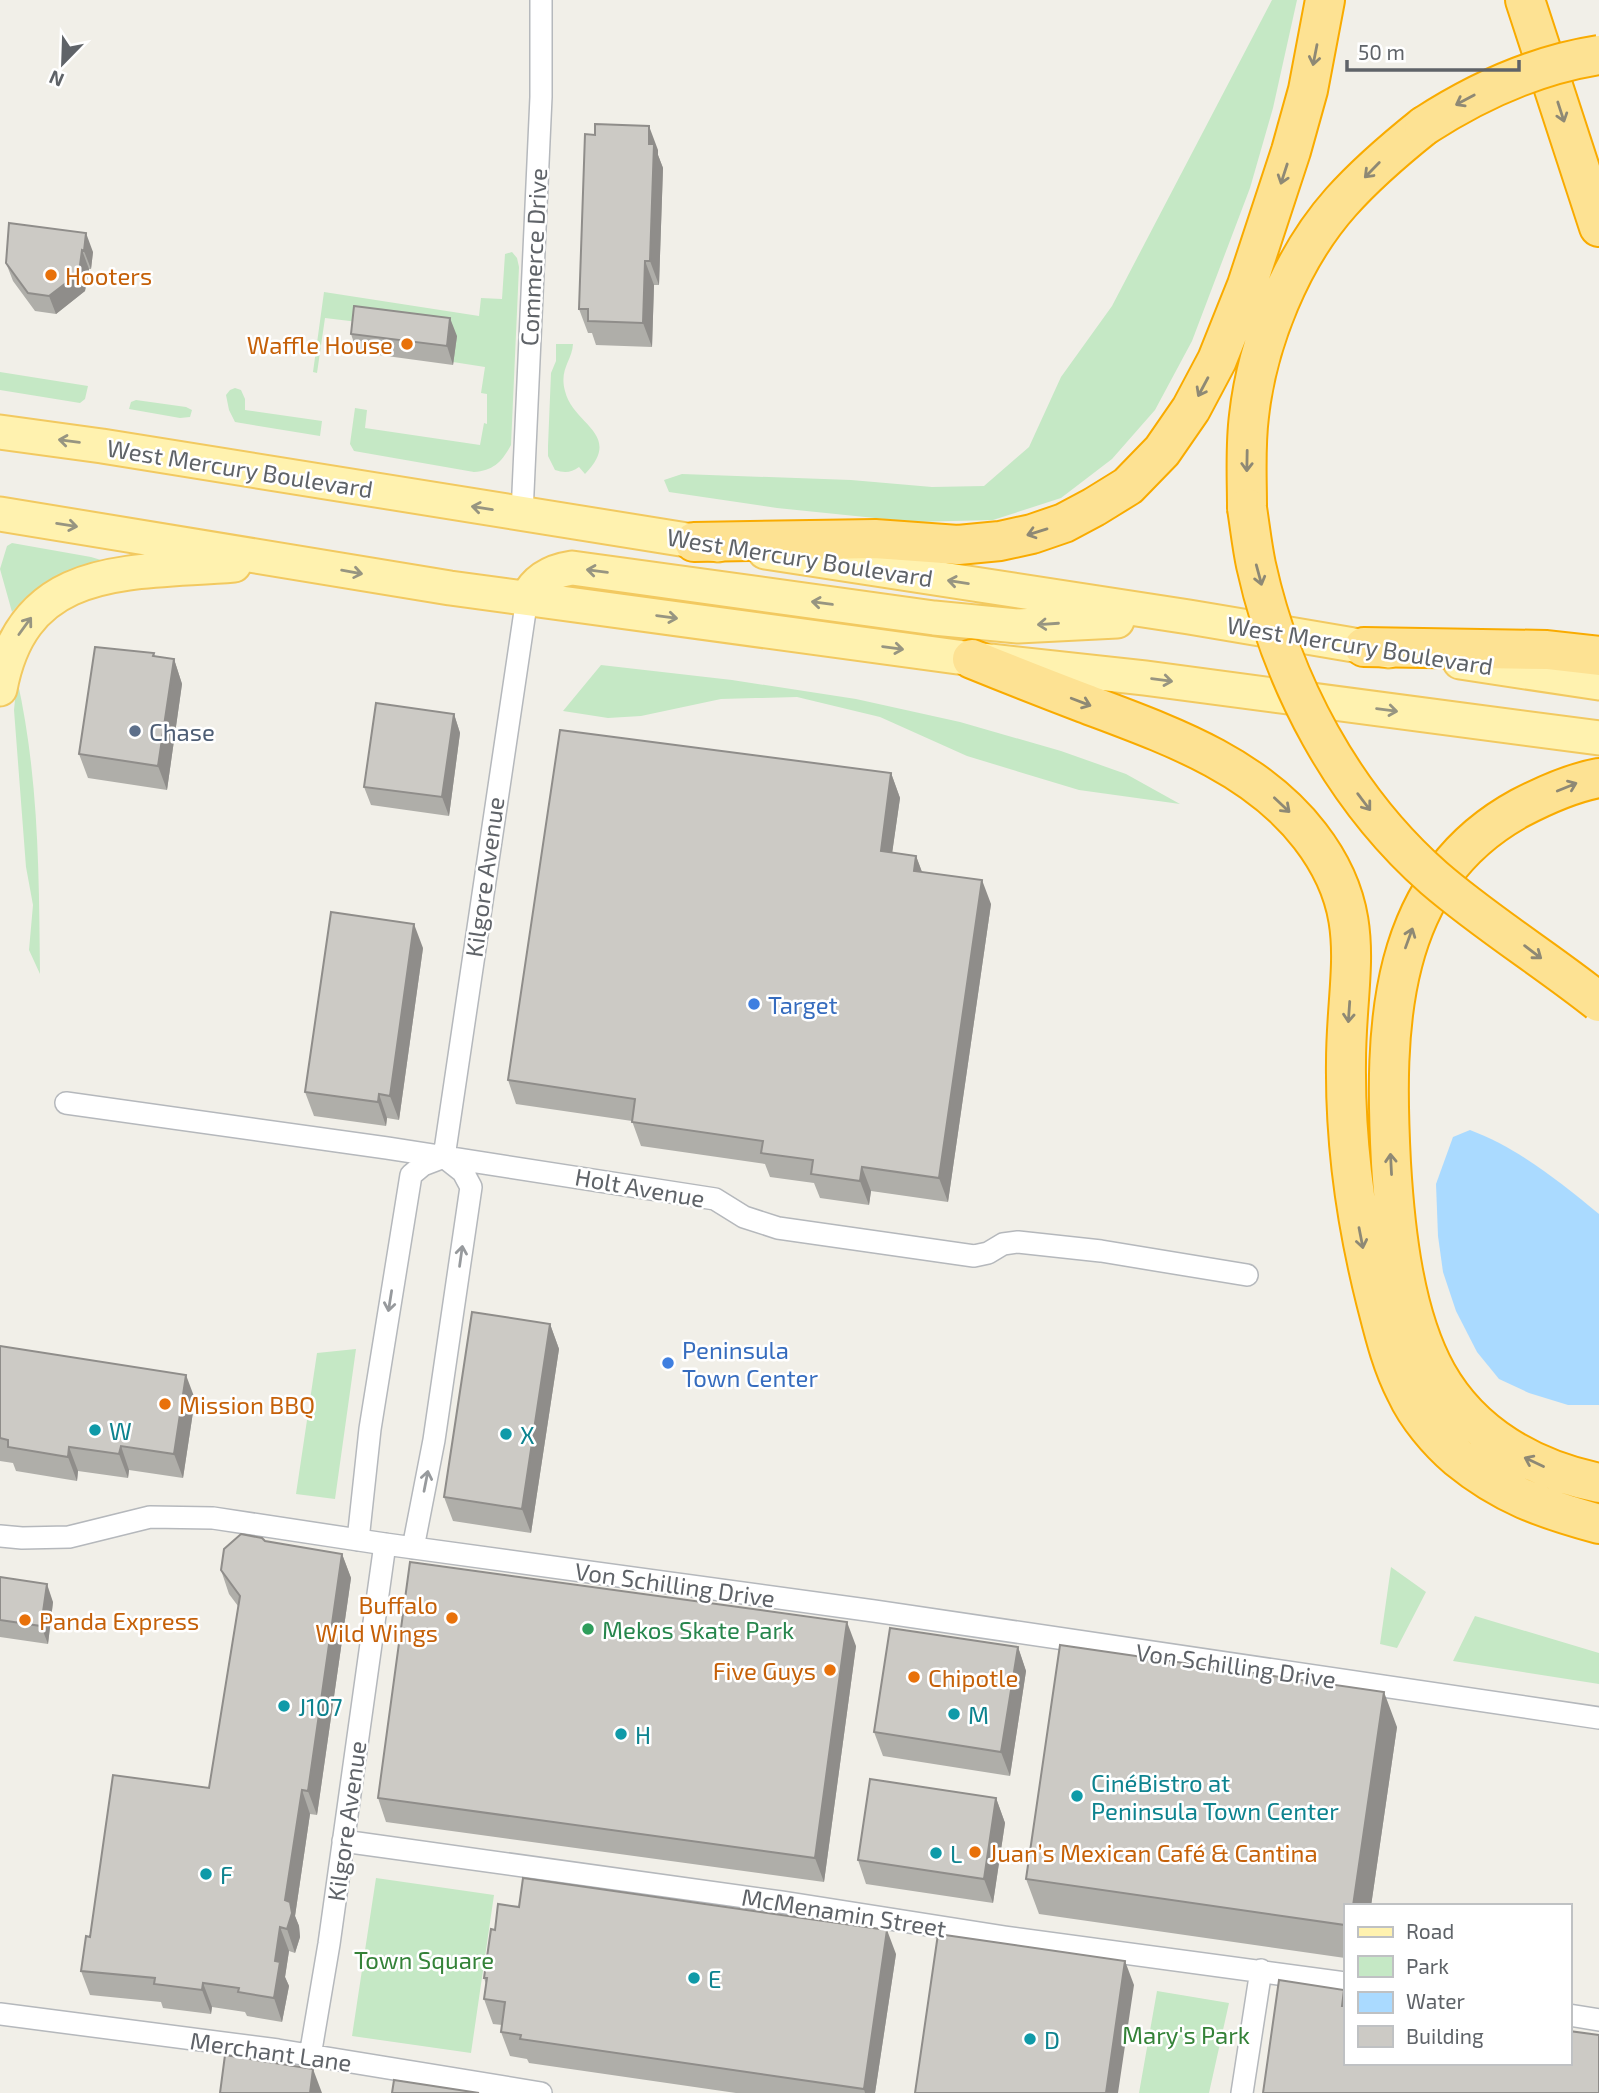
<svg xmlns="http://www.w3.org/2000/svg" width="1599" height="2093" font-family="'Exo 2',sans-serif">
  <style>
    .green { fill: #c5e8c5 }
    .water { fill: #aadaff }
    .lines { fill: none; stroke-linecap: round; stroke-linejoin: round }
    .minor-casing { stroke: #b5b8bc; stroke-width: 24 }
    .primary-casing { stroke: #f2c960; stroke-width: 37 }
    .motorway-casing { stroke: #f9ab00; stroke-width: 42 }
    .minor { stroke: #fff; stroke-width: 21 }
    .primary { stroke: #fff2af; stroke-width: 33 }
    .motorway { stroke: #fde293; stroke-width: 38 }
    .motorway-bridge-casing { stroke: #f9ab00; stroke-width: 42; stroke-linecap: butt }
    .motorway-bridge { stroke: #fde293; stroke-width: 38 }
    .wall { fill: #afaea9 }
    .shaded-wall { fill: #8f8d8a }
    .building { fill: #cccac5; stroke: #8f8d8a; stroke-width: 2 }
    .oneway { stroke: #8e8975 }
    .oneway2 { stroke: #979581 }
    .oneway3 { stroke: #979a9d }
    .food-dot { fill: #e8710a; stroke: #fff; stroke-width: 2.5 }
    .service-dot { fill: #5c6f8a; stroke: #fff; stroke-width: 2.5 }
    .shop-dot { fill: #3f7fe0; stroke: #fff; stroke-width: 2.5 }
    .culture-dot { fill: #0f9aa8; stroke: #fff; stroke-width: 2.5 }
    .leisure-dot { fill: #2e9e5b; stroke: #fff; stroke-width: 2.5 }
    .labels { text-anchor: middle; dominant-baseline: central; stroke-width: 5; stroke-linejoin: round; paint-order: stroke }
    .street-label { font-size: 24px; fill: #5f6368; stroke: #fff }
    .food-label { font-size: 24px; fill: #c56008; stroke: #fff; text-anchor: start }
    .service-label { font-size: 24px; fill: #4e5e75; stroke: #fff; text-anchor: start }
    .shop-label { font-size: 24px; fill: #366cbe; stroke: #fff; text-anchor: start }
    .culture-label { font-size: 24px; fill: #0d838f; stroke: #fff; text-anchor: start }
    .leisure-label { font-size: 24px; fill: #27864d; stroke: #fff; text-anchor: start }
    .park-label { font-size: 24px; fill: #348238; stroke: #fff }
  </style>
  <rect width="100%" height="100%" fill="#f1efe8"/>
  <path class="green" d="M 1272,0 L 1297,0 L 1273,108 L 1250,188 L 1192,341 L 1155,410 L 1112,459 L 1061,498 L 993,520 L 914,522 L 777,508 L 669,492 L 664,480 L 682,474 L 851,480 L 932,487 L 984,486 L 1029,447 L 1061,377 L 1112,306 Z
    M 512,252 L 517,258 L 519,267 L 511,445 C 502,462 493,471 474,472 L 354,451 L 350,444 L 355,408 L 367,410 L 365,428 L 480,445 L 484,423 L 487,424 L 487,394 L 481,393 L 485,367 L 453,362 L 358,322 L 325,318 L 317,373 L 313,372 L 324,292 L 479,316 L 481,298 L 502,299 L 505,254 Z
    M 556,344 L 573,344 C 572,361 559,369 565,391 C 573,425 624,434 585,474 L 579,467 C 571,473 564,473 555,470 L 548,456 L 548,446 L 551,373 L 556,361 Z
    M 0,372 L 88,386 L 85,399 L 80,403 L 0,390 Z
    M 235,388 L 241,390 L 245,399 L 245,410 L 322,421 L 320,436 L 235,422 L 229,410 L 226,395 L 230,390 Z
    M 136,400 L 186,407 L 192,410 L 190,417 L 180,418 L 129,409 L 131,402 Z
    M 12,543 L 91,557 L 101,560 C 61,576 43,577 12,612 L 0,569 L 7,546 Z
    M 601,665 L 732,680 L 856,699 L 960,722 L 1061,751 L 1126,774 L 1180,804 L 1079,790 L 967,756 L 880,717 L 797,697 L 721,699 L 641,716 L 608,718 L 563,711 Z
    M 17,679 C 39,777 39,875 40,974 L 29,950 L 33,905 L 26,867 L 14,710 Z
    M 356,1349 L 335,1499 L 296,1494 L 317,1353 Z
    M 1391,1567 L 1426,1592 L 1397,1648 L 1380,1644 Z
    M 1475,1616 L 1599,1653 L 1599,1684 L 1453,1661 Z
    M 376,1878 L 494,1895 L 471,2053 L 352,2036 Z
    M 1157,1991 L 1229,2003 L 1209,2093 L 1139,2093 Z"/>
  <path class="water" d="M 1470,1130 C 1518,1148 1560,1182 1599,1214 L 1599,1405 L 1568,1405 L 1529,1393 L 1499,1379 L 1477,1352 L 1456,1311 L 1443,1272 L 1438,1236 L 1436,1184 L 1453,1137 Z"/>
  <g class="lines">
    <defs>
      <path id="minor" d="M 522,514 L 541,97 L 541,0
        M 66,1103 L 387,1148 L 715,1199 L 744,1217 L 778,1228 L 974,1256 L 988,1253 L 1003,1244 L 1018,1242 L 1101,1251 L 1247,1275
        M 444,1157 L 527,598
        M 0,1536 L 22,1538 L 69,1537 L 150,1517 L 213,1518 L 385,1544 L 874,1611 L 1599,1718
        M 358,1540 L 370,1429 L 411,1175 L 423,1165 L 444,1157
        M 413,1548 L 434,1440 L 471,1187 L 463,1172 L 444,1157
        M 343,1841 L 781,1902 L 1005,1937 L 1345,1983
        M 0,2014 L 278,2050 L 541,2093
        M 1569,2015 L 1599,2020
        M 310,2056 L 329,1944 L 385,1544
        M 1242,2093 L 1261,1970"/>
      <path id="primary" d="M 0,432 L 102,446 L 718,545
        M 0,514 L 450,588 L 972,659 L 1145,678 L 1599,738
        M 765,552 L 1189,617 L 1389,651
        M 527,598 C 536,579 552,571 572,568 L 934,618 L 1018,626 L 1117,621
        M 1460,662 L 1599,683
        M 0,689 C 24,560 132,574 234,565"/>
      <path id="motorway" d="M 1525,0 L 1599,227
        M 1247,508 C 1247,477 1245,447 1249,416 C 1257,343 1291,258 1341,202 C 1366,174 1394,150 1424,126
        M 694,542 L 875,539 L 958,545 L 1000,541 L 1032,534 L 1064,523 L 1094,507 L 1128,486 L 1162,451 L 1191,409 L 1217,360 L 1247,285 L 1291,151 L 1308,90 L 1325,0
        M 1364,647 L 1547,650 L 1599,656
        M 972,659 C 1009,674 1047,689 1084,703 C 1166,734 1255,764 1310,836 C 1371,915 1346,973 1346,1062 C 1345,1142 1356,1222 1376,1301 C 1384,1332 1391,1363 1406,1392 C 1417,1416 1438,1441 1458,1458 C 1503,1495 1544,1509 1599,1524
        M 1599,778 C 1571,783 1545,795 1520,808 C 1386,881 1384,1029 1391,1163 C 1395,1230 1404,1315 1437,1374 C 1472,1436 1533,1469 1599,1483"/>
    </defs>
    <use href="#minor" class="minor-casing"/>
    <use href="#primary" class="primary-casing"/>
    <use href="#motorway" class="motorway-casing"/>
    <use href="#minor" class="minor"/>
    <use href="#primary" class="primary"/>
    <use href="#motorway" class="motorway"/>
    <defs>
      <path id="motorway-bridge" d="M 1424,126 C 1478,91 1535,65 1599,55
        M 1247,508 C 1250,527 1252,546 1256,565 C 1282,683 1343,798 1434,878 C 1486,923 1545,959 1599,1002"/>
    </defs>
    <use href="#motorway-bridge" class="motorway-bridge-casing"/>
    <use href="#motorway-bridge" class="motorway-bridge"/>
  </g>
  <path class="wall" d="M 658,150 L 658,155 L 663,168 L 659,285 L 654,285 L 652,347 L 596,345 L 592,333 L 588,333 L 579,309 Z
    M 9,223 L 93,252 L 91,269 L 89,269 L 85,291 L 56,314 L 35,311 L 13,281 L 6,263 Z
    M 351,334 L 457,336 L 453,365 L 357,352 Z
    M 154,653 L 155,657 L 174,659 L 182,684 L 167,790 L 88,778 L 79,754 Z
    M 454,714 L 460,733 L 449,816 L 371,805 L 364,787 Z
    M 891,773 L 900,798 L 892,853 L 916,856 L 922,872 L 991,904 L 948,1202 L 871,1191 L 869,1205 L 820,1198 L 814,1183 L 770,1177 L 765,1164 L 641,1146 L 632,1121 L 516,1104 L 508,1080 Z
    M 423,948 L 399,1120 L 387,1118 L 386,1126 L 314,1116 L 305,1092 Z
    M 550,1324 L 559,1349 L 531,1533 L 453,1521 L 444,1497 Z
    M 0,1346 L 195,1399 L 183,1478 L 129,1470 L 128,1478 L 78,1471 L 77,1481 L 16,1471 L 13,1463 L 0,1461 Z
    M 265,1541 L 342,1554 L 351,1578 L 317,1815 L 310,1814 L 295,1916 L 299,1926 L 300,1937 L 295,1953 L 289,1951 L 285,1977 L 289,1986 L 282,2022 L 247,2016 L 245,2012 L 212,2007 L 211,2014 L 163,2008 L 161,2002 L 90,1995 L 81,1971 L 90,1937 L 209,1788 L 238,1606 L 229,1594 L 221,1570 Z
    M 0,1577 L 53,1602 L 48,1644 L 0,1637 Z
    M 856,1646 L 824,1882 L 386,1822 L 378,1798 Z
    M 1018,1647 L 1026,1671 L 1010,1776 L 883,1756 L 874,1732 Z
    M 1397,1727 L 1371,1906 L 1345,1906 L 1345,1958 L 1039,1914 L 1026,1879 Z
    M 996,1798 L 1005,1823 L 993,1903 L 866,1884 L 858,1860 Z
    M 896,1954 L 875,2093 L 736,2093 L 529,2063 L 527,2059 L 510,2056 L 501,2032 L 502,2025 L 493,2024 L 484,1999 L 486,1984 L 484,1978 Z"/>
  <path class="shaded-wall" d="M 649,126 L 658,150 L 658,155 L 663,168 L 659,285 L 650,261 Z
    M 86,233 L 93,252 L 91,269 L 84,251 Z
    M 82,250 L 89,269 L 85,291 L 56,314 L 49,296 Z
    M 645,261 L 654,285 L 652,347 L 643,323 Z
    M 450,318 L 457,336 L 453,365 L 447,346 Z
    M 174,659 L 182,684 L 167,790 L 158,766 Z
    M 454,714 L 460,733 L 449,816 L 442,797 Z
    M 891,773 L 900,798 L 889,875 L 881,851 Z
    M 916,856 L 925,880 L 914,871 Z
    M 982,880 L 991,904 L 948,1202 L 939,1178 Z
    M 414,924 L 423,948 L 399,1120 L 390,1096 Z
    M 379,1094 L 387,1118 L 386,1126 L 378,1102 Z
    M 862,1167 L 871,1191 L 869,1205 L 860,1181 Z
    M 550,1324 L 559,1349 L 531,1533 L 522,1509 Z
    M 186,1375 L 195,1399 L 183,1478 L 174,1454 Z
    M 121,1446 L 129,1470 L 128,1478 L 119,1454 Z
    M 69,1447 L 78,1471 L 77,1481 L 68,1457 Z
    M 342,1554 L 351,1578 L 317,1815 L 308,1791 Z
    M 47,1584 L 53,1602 L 48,1644 L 41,1626 Z
    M 847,1622 L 856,1646 L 824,1882 L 815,1858 Z
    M 1018,1647 L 1026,1671 L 1010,1776 L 1001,1752 Z
    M 1384,1692 L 1397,1727 L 1371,1906 L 1353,1906 Z
    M 302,1790 L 310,1814 L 295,1916 L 299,1926 L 300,1937 L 295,1953 L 287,1929 L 285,1900 Z
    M 996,1798 L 1005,1823 L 993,1903 L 984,1879 Z
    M 280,1927 L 289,1951 L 285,1977 L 289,1986 L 282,2022 L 274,1998 L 275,1961 Z
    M 887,1930 L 896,1954 L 875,2093 L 865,2093 L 864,2089 Z
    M 1125,1961 L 1134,1985 L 1118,2093 L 1106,2093 Z
    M 203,1983 L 212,2007 L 211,2014 L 202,1990 Z
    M 1344,1990 L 1345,1993 L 1345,2014 L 1342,2006 Z
    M 313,2069 L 322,2093 L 310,2093 Z"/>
  <path class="building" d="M 595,124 L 649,126 L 649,144 L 654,144 L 650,261 L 645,261 L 643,323 L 588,321 L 588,309 L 579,309 L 585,134 L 595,135 Z
    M 9,223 L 86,233 L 84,251 L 82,250 L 79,273 L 49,296 L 28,293 L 6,263 Z
    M 354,306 L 450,318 L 447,346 L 351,334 Z
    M 95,647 L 154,653 L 153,656 L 174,659 L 158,766 L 79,754 Z
    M 376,703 L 454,714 L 442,797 L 364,787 Z
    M 560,730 L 891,773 L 881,851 L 916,856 L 914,871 L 982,880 L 939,1178 L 862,1167 L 860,1181 L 811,1174 L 813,1160 L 761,1153 L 763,1141 L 632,1122 L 635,1099 L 508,1080 Z
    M 331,912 L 414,924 L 390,1096 L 379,1094 L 378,1102 L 305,1092 Z
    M 472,1312 L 550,1324 L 522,1509 L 444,1497 Z
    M 0,1346 L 186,1375 L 174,1454 L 121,1446 L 119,1454 L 69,1447 L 68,1457 L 8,1447 L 8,1440 L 0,1438 Z
    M 241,1534 L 262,1538 L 265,1541 L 342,1554 L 308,1791 L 302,1790 L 285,1900 L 290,1902 L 292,1913 L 287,1929 L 280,1927 L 275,1961 L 280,1962 L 274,1998 L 238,1992 L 239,1988 L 203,1983 L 202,1990 L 154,1984 L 155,1978 L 81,1971 L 86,1936 L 90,1937 L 113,1775 L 209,1788 L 240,1596 L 221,1570 L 224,1549 Z
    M 410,1562 L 847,1622 L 815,1858 L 378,1798 Z
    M 0,1577 L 47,1584 L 41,1626 L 0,1620 Z
    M 890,1628 L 1018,1647 L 1001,1752 L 874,1732 Z
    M 1060,1645 L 1384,1692 L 1353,1906 L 1345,1906 L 1345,1925 L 1026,1879 Z
    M 870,1779 L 996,1798 L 984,1879 L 858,1860 Z
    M 523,1878 L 887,1930 L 864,2089 L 520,2039 L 521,2035 L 501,2032 L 505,2002 L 484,1999 L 487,1978 L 484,1978 L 491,1929 L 495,1930 L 498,1904 L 519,1907 Z
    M 938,1934 L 1125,1961 L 1106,2093 L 915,2093 Z
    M 1279,1980 L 1344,1990 L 1342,2006 L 1345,2006 L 1345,2063 L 1569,2063 L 1569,2031 L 1599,2035 L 1599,2093 L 1263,2093 Z
    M 225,2055 L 313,2069 L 310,2093 L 220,2093 Z
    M 394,2080 L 479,2093 L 392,2093 Z"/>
  <defs><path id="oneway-shaft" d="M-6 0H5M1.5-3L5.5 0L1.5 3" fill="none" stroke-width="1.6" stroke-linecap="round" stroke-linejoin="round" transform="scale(1.75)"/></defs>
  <g class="oneway">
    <use href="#oneway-shaft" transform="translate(1315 55) rotate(101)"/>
    <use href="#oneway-shaft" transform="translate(1465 100) rotate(152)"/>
    <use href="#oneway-shaft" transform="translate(1561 112) rotate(72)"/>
    <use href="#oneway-shaft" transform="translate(1372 170) rotate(134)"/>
    <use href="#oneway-shaft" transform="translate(1284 174) rotate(108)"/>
    <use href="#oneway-shaft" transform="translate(1203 387) rotate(118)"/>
    <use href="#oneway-shaft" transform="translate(1247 461) rotate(91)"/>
    <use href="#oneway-shaft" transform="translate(1037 532) rotate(163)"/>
    <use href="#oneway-shaft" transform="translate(1259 575) rotate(75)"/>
    <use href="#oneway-shaft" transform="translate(1081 702) rotate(21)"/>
    <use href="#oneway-shaft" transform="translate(1567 787) rotate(-22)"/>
    <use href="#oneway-shaft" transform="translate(1364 802) rotate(53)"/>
    <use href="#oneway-shaft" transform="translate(1282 805) rotate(43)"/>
    <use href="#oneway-shaft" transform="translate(1409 938) rotate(-70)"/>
    <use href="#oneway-shaft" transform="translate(1533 952) rotate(37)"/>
    <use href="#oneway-shaft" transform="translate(1349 1012) rotate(94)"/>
    <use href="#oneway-shaft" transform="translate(1391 1164) rotate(-93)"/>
    <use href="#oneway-shaft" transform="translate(1361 1238) rotate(79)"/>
    <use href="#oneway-shaft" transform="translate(1534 1462) rotate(-155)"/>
  </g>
  <g class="oneway2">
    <use href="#oneway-shaft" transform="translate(69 441) rotate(-173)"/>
    <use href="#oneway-shaft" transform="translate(482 508) rotate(-171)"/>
    <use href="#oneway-shaft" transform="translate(67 525) rotate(9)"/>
    <use href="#oneway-shaft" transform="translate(597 571) rotate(-173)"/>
    <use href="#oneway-shaft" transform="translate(352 572) rotate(10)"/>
    <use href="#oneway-shaft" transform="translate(958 582) rotate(-171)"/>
    <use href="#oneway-shaft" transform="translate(822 603) rotate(-172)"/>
    <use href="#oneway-shaft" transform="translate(667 617) rotate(8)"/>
    <use href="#oneway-shaft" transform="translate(1048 624) rotate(176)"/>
    <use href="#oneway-shaft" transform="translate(25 626) rotate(-54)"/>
    <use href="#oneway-shaft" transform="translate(893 648) rotate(8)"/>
    <use href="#oneway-shaft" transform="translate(1162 680) rotate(7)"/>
    <use href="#oneway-shaft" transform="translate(1387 710) rotate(7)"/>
  </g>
  <g class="oneway3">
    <use href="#oneway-shaft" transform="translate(461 1256) rotate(-82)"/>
    <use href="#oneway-shaft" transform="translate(390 1301) rotate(99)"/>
    <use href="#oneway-shaft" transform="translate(426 1481) rotate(-79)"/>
  </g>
  <g class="food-dot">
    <circle cx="51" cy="275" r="7"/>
    <circle cx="407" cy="344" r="7"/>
    <circle cx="165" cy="1404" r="7"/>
    <circle cx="452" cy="1618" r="7"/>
    <circle cx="25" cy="1620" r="7"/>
    <circle cx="830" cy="1670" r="7"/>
    <circle cx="914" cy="1677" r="7"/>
    <circle cx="975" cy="1852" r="7"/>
  </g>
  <circle class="service-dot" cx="135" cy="731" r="7"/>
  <g class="shop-dot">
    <circle cx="754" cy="1004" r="7"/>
    <circle cx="668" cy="1363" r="7"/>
  </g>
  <g class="culture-dot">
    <circle cx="95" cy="1430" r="7"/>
    <circle cx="506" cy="1434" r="7"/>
    <circle cx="284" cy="1706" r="7"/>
    <circle cx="954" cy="1714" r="7"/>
    <circle cx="621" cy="1734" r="7"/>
    <circle cx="1077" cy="1796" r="7"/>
    <circle cx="936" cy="1853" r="7"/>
    <circle cx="206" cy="1874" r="7"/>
    <circle cx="694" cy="1978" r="7"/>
    <circle cx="1030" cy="2039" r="7"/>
  </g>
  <circle class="leisure-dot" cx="588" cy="1629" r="7"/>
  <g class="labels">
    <g class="street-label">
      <text transform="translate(533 257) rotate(-87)">Commerce Drive</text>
      <text transform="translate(240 468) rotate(9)">West Mercury Boulevard</text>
      <text transform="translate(800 557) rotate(9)">West Mercury Boulevard</text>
      <text transform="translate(1360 645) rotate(9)">West Mercury Boulevard</text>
      <text transform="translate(484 877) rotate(-82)">Kilgore Avenue</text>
      <text transform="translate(640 1187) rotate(10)">Holt Avenue</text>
      <text transform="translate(675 1584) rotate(8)">Von Schilling Drive</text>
      <text transform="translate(1236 1665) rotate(8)">Von Schilling Drive</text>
      <text transform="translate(346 1821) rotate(-82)">Kilgore Avenue</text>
      <text transform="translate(844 1912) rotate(9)">McMenamin Street</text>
      <text transform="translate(271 2051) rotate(8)">Merchant Lane</text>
    </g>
    <g class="food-label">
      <text x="65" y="275">Hooters</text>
      <text x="393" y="344" text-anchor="end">Waffle House</text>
      <text x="179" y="1404">Mission BBQ</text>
      <text x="438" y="1604" text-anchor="end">Buffalo<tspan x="438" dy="28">Wild Wings</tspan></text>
      <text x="39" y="1620">Panda Express</text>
      <text x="816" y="1670" text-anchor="end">Five Guys</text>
      <text x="928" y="1677">Chipotle</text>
      <text x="989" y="1852">Juan’s Mexican Café &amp; Cantina</text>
    </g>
    <g class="service-label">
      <text x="149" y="731">Chase</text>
    </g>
    <g class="shop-label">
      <text x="768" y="1004">Target</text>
      <text x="682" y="1349">Peninsula<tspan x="682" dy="28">Town Center</tspan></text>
    </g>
    <g class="culture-label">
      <text x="109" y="1430">W</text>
      <text x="520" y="1434">X</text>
      <text x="298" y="1706">J107</text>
      <text x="968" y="1714">M</text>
      <text x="635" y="1734">H</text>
      <text x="1091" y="1782">CinéBistro at<tspan x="1091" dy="28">Peninsula Town Center</tspan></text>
      <text x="950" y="1853">L</text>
      <text x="220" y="1874">F</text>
      <text x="708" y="1978">E</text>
      <text x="1044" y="2039">D</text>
    </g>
    <g class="leisure-label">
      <text x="602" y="1629">Mekos Skate Park</text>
    </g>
    <g class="park-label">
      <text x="424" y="1959">Town Square</text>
      <text x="1186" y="2034">Mary's Park</text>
    </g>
  </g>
  <rect x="1344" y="1904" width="228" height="161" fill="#ffffff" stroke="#bfc1c3" stroke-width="2"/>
  <rect x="1358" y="1927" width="35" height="10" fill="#fff2af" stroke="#bfc1c3" stroke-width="2"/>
  <text x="1406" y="1939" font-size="21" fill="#5f6368">Road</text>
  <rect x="1358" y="1956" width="35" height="21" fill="#c5e8c5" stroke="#bfc1c3" stroke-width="2"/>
  <text x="1406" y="1974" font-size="21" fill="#5f6368">Park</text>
  <rect x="1358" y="1992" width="35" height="21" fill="#aadaff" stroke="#bfc1c3" stroke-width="2"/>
  <text x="1406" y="2009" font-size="21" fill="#5f6368">Water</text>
  <rect x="1358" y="2026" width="35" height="21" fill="#cccac5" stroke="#bfc1c3" stroke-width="2"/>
  <text x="1406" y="2044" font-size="21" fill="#5f6368">Building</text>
  <g transform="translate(63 63) rotate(203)" stroke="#ffffff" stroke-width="5" paint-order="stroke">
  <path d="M0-5L12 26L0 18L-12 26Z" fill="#5f6368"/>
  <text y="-10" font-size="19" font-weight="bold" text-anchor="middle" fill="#5f6368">N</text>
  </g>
  <path d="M1347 60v10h172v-10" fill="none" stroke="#5f6368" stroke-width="3.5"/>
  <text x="1358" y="60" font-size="21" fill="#5f6368" stroke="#ffffff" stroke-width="5" paint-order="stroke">50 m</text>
</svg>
